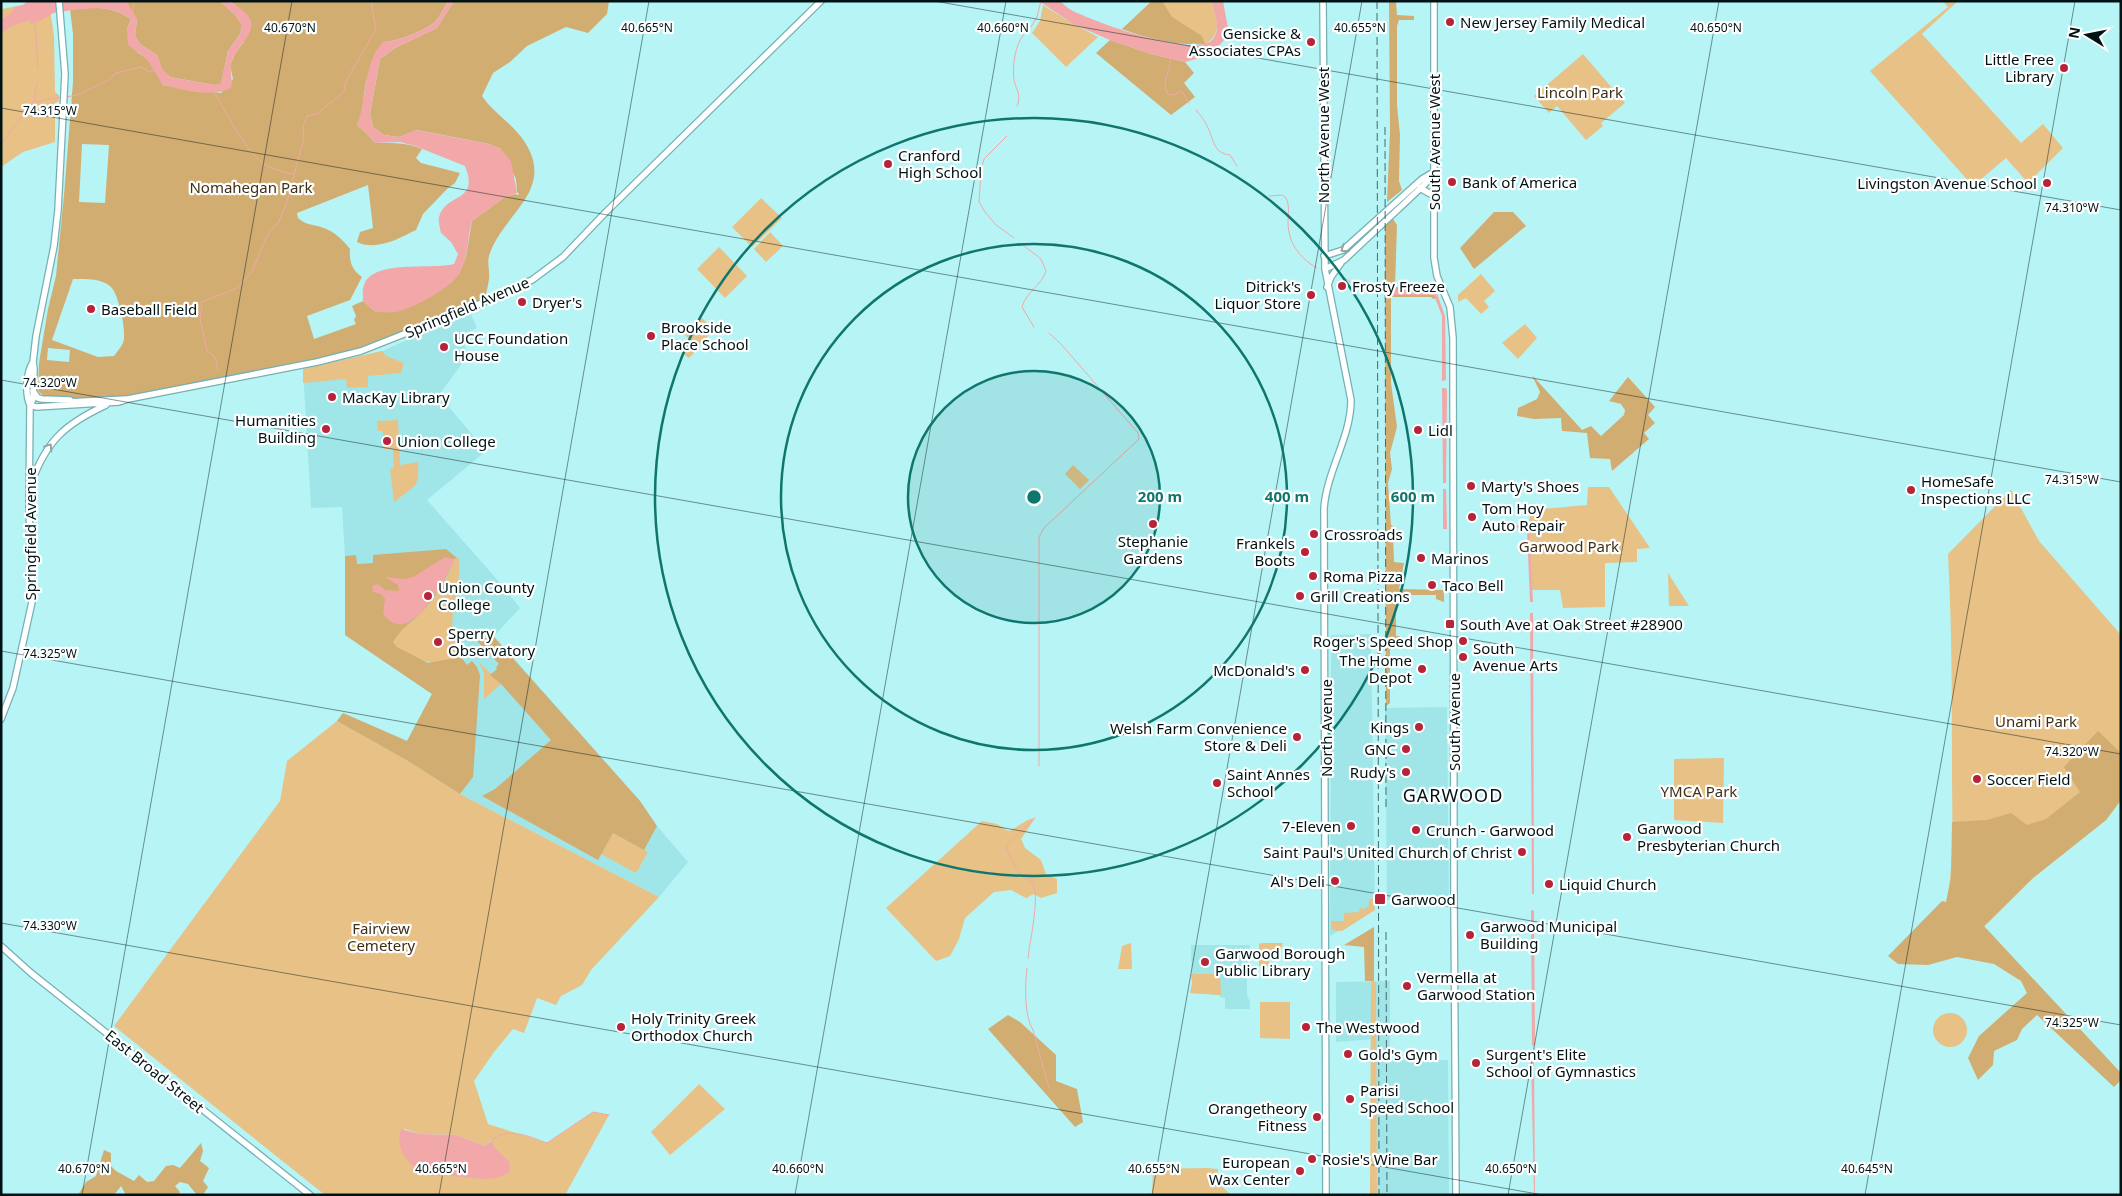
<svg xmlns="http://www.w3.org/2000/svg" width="2122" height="1196" font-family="'Noto Sans',sans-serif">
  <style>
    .built { fill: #a0e6e9 }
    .green { fill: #e7c186; fill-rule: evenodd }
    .forest { fill: #d1ad71; fill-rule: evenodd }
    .water { fill: #f2a8a8 }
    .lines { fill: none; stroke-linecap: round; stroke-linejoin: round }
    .stream { stroke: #f2a8a8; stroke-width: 1 }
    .secondary-casing { stroke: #75b0b3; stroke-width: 8 }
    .secondary { stroke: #fff; stroke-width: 5.5 }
    .rail { stroke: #476a6c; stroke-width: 1; stroke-dasharray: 8 4; stroke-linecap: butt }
    .oneway { stroke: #99a1a1 }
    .ticks { fill: none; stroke: #001314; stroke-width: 1; stroke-opacity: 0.45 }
    .ring { fill: none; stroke: #0f766e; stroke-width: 2.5 }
    .poi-dot { fill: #b6243a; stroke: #fff; stroke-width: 2 }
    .labels { text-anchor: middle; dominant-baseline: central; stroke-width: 4.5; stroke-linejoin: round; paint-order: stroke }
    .poi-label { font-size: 15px; fill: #001314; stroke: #fff; text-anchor: start }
    .park-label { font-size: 15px; fill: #3f2f14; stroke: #fff }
    .street-label { font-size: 15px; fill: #001314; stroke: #fff }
    .quarter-label { font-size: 18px; letter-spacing: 1px; fill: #001314; stroke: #fff }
    .ticks-label { font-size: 12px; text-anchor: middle; fill: #001314; stroke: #fff; stroke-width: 4.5; stroke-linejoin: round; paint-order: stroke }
    .centre { fill: #0f766e; stroke: #fff; stroke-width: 2.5 }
    .ring-label { font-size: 15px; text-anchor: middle; font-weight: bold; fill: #0f766e; stroke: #fff; stroke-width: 4.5; stroke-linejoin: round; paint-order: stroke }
  </style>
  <rect width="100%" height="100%" fill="#b7f4f6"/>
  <path class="built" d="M 470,312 L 477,328 L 460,336 L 468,353 L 461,365 L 439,395 L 486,451 L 427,500 L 501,584 L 520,608 L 494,636 L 640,801 L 657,826 L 688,862 L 659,897 L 460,794 L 408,761 L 337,721 L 343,713 L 407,741 L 432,694 L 345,635 L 345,556 L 342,507 L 311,508 L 303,369 L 382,351 Z
    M 1371,634 L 1375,910 L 1330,936 L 1331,635 Z
    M 1447,707 L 1449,899 L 1387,900 L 1385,708 Z
    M 1191,945 L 1250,945 L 1247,969 L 1247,995 L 1250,1002 L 1250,1009 L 1225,1009 L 1225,998 L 1220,997 L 1220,995 L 1190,993 L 1192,984 Z
    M 1390,981 L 1390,1060 L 1448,1060 L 1449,1195 L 1377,1195 L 1375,1039 L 1336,1042 L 1336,982 Z"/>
  <path class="green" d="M 28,1 L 49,3 L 54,36 L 55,92 L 59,95 L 59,101 L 55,103 L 55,142 L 23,152 L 1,167 L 1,14 L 2,9 L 23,5 Z
    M 1152,1 L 1211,1 C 1217,18 1223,34 1205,44 L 1122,29 Z
    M 1943,1 L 1958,1 L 1922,34 L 2021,143 L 2043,124 L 2063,148 L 2028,183 L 2006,158 L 1973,186 L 1870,71 L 1948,7 Z
    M 1043,5 L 1065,19 L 1098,37 L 1066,67 L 1032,33 L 1040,21 Z
    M 1583,54 L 1625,103 L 1601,123 L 1603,126 L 1586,140 L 1557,106 L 1549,113 L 1534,96 Z
    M 761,198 L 782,218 L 752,247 L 732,227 Z
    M 770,232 L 783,246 L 766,262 L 754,249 Z
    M 719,247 L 747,276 L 725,298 L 697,269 Z
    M 1481,274 L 1495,291 L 1484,301 L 1489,307 L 1481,314 L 1466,298 L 1458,302 L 1458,295 Z
    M 702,318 L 714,330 L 697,347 L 685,335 Z
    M 1525,324 L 1537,338 L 1518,359 L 1502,343 Z
    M 676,339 L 690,344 L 694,353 L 689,358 L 674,347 Z
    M 382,351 L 386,356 L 404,363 L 401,373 L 368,376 L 368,387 L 347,388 L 346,379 L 303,383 L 303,369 Z
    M 398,420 L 400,465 L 418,462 C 420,489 414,486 394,502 L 390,469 L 394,468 L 393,449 L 384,449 L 383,431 L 378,431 L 377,421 Z
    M 1073,465 L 1089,480 L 1080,489 L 1065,474 Z
    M 1588,487 L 1609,487 L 1650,548 L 1637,549 L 1637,562 L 1605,563 L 1605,607 L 1563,608 L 1560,590 L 1532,590 L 1528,526 L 1531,510 L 1587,505 Z
    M 2011,490 L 2039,541 L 2121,635 L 2121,800 L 2106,820 L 2033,878 L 1974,937 L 1946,903 C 1955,862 1952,819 1952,778 C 1952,703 1952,629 1948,554 Z
    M 458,557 C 465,586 440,623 461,647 L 456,652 L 461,657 C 441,669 407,660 393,642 C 403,626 410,624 422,612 C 435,599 449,577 454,559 Z
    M 1668,573 L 1689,606 L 1669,606 Z
    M 479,662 L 501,684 L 484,699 L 484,673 Z
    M 337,721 L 408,761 L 460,794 L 659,897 L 591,970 L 582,985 L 561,996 L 556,1005 L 537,998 L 524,1033 L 513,1029 L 494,1052 L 474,1081 L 488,1124 L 547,1143 L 593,1112 L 609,1115 L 565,1195 L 325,1195 L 114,1026 L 280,801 L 287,761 ZM 405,1129 L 420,1134 L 457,1135 L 485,1146 L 491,1140 L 492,1146 L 509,1161 L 449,1175 L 433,1176 L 400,1134 L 400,1131 Z
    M 1724,758 L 1723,823 L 1674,820 L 1674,759 Z
    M 1035,818 L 1021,839 L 1025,848 L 1041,860 L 1046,874 L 1057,879 L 1057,893 L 1041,898 L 1034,894 L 1026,898 L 1011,890 L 994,892 L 965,918 L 959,939 L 950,956 L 936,961 L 886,908 L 982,821 L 997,824 L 1008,831 C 1018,828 1025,819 1035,818 Z
    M 613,833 L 648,852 L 636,873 L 601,854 Z
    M 1373,898 L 1375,910 L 1342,931 L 1332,930 L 1331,921 L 1344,921 L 1344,913 L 1359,912 L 1360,908 L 1365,909 L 1369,905 L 1369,899 Z
    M 1131,943 L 1132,969 L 1118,969 L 1122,946 Z
    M 1261,943 L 1283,943 L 1280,953 L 1272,953 L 1269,957 L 1269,966 L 1259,966 L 1259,944 Z
    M 1191,974 L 1220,974 L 1221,995 L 1190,993 L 1192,984 Z
    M 1371,981 L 1376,982 L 1377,1195 L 1370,1195 Z
    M 1260,1002 L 1290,1002 L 1290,1039 L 1260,1038 Z
    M1933 1030a17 17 0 1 1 34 0a17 17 0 1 1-34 0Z
    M 699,1084 L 725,1109 L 670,1155 L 651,1132 Z
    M 1206,1168 L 1218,1169 L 1218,1183 L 1231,1195 L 1152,1195 L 1153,1169 Z"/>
  <path class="forest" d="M 69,1 L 70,10 C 91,6 113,6 131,19 L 127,29 L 137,52 L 146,58 L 152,65 L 163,85 L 221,93 L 233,79 L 230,65 L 236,52 L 244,42 L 245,13 L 230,1 L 448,1 C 444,8 440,16 435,22 C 426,30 396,42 383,42 L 366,81 L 361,117 L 357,125 L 366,133 L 375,143 C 392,143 406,142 422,149 L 416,158 L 421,163 L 460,173 L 455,183 L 447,189 L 423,214 L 416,230 C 398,239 376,251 357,242 L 360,232 L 373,228 L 368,185 L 297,213 L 298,218 C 306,225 311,224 321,227 C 334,231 342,239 350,249 C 349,262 352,270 362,277 L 350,300 L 307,316 L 314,339 L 356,324 L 354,320 L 356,316 L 352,306 L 363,301 L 376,312 L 459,274 L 466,257 L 472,221 L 505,197 L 515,194 L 518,195 L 519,194 L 517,192 L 516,179 L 501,149 L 489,144 L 417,130 L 399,137 L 384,135 L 373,127 L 370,114 L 380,59 L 395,48 L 437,28 L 454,1 L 609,1 L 607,14 L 588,33 L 566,27 L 527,46 L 510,62 L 493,73 L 482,96 C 494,114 515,125 526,144 C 555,192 501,215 489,256 C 487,263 490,272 489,279 C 488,286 486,294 484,302 L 361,351 L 128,399 L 80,401 L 44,396 L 38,391 L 39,363 L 48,309 L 56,276 L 64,195 L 73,82 L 73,34 ZM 82,144 L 109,145 L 105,203 L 79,202 ZM 73,279 C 85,279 102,278 111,287 C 119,295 127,332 123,343 C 121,347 117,352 114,356 L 98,357 L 52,340 ZM 48,348 L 70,350 L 69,362 L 47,360 Z
    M 107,1 L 220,1 L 235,15 L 242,25 L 240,34 L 228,51 L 221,84 L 214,85 L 170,77 L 162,70 L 157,55 L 141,45 L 135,36 L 137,19 Z
    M 1152,1 L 1162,1 L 1172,17 L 1202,36 L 1205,44 C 1176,46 1149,39 1122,29 Z
    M 1389,1 L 1396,1 L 1397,15 L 1414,16 L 1414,20 L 1399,20 L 1397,26 L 1397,105 L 1400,135 L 1399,181 L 1402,190 L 1387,202 L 1390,131 Z
    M 1110,40 L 1151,54 L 1185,62 L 1194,73 L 1184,83 L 1195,97 L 1171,115 L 1096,53 Z
    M 1494,212 L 1513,212 L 1526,226 L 1474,269 L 1460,248 Z
    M 1391,216 L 1397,225 L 1395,287 L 1434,289 L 1438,298 L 1433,299 L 1431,297 L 1391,297 L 1391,383 L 1397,427 L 1390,453 L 1392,469 L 1388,483 L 1391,525 L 1401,533 L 1393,535 L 1394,562 L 1404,563 L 1399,589 L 1444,590 L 1444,602 L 1436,599 L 1436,595 L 1401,595 L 1396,600 L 1396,636 L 1400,636 L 1399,640 L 1390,650 L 1390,703 L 1386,706 L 1385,220 Z
    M 1532,375 L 1582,430 L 1591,426 L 1601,436 L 1624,415 L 1625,410 L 1621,404 L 1609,401 L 1628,377 L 1655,407 L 1648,415 L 1655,423 L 1644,433 L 1649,439 L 1612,471 L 1610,459 L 1590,458 L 1587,433 L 1562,431 L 1561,418 L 1534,419 L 1517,416 L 1518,408 L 1537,399 L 1540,392 Z
    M 446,549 L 457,558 L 454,559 C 449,575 434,600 422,612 C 410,624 402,627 393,642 L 397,647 L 428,663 L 461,657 L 467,665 L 472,661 L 477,667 L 480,675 L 473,777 L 460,794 L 408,761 L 337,721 L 343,713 L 407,741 L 432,694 L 345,635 L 345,556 L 356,555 L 357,564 L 373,563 L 373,555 Z
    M 493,636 L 640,801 L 657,826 L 644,850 L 613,833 L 598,860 L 482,796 L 495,789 L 551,740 L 501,684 L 490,675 L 497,669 L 496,667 L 499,664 L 477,641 Z
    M 2098,731 L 2121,753 L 2121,800 L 2106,820 L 2033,878 L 1984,926 L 2121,1073 L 2121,1080 L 2114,1087 L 2037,1015 L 2022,1029 L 2017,1040 L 1994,1051 L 1993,1065 L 1978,1080 L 1968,1058 L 1979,1036 L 2027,993 L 2021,981 L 1994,964 L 1957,957 L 1928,965 L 1898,964 L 1888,956 L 1942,901 L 1946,902 L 1951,879 L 1952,822 L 1987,820 L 2011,813 L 2027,825 L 2046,819 L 2080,792 L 2064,767 Z
    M 1374,927 L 1374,981 L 1365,981 L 1364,947 L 1344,945 Z
    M 1008,1015 L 1020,1022 L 1056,1055 L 1056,1081 L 1077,1089 L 1083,1122 L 1075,1127 L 988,1029 Z
    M 201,1143 L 203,1151 L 200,1161 L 209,1168 L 203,1181 L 208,1187 L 203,1195 L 197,1195 L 188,1184 L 180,1182 L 175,1186 L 180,1192 L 179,1195 L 126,1195 L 121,1186 L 114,1195 L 78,1195 L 86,1182 L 96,1176 L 104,1150 L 111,1153 L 111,1166 L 116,1171 L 134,1181 L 139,1175 L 147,1182 L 154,1181 L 166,1166 L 173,1165 L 180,1168 Z"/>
  <path class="water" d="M 28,1 L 127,2 L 137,19 L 135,36 L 141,45 L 157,55 L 162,69 L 170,77 L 214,85 L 221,83 L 228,51 L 240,34 L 242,25 L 235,15 L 220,1 C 230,1 233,3 241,9 C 269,30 232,45 231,66 C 230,73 233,80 231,88 C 212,98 184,90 163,85 L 146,58 L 128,45 L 127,29 L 131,19 C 111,4 89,8 66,11 C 62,12 58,11 54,13 C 47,16 40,22 30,24 L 31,20 L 11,26 L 1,34 L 1,20 L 12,12 L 14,7 L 23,5 Z
    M 448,1 L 454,1 L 437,28 L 395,48 L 380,59 L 370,114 L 373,127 L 384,135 L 399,137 L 416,130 L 489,144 L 501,149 L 511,161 L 517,193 L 505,197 L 472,221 C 467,238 469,258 459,274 C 451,288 412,309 396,312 C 390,313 383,312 376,312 L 363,301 C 363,296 362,290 364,285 C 373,259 431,270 454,264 L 458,254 L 451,242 L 441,233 C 440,228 438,221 439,217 C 446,192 480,203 465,166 L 415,146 L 400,142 L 375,143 L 366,133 L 357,125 C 368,99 362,64 383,42 C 396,42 426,30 435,22 C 440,16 444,8 448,1 Z
    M 1039,1 C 1045,1 1053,0 1059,1 C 1063,3 1067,8 1071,10 C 1095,22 1189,57 1211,41 C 1222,32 1215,12 1211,1 L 1223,1 L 1228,28 L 1226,38 L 1210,55 L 1185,62 L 1151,54 L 1110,40 L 1073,24 Z
    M 1394,290 L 1436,291 L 1445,316 L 1446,380 L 1442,381 L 1442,316 L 1434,295 L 1394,295 Z
    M 1442,388 L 1446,388 L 1447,391 L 1446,483 L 1443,483 Z
    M 1443,489 L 1446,489 L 1447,529 L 1443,529 Z
    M 1509,525 L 1529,525 L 1533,602 L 1530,602 L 1527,529 L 1510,528 Z
    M 445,557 L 454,559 L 453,563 C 443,581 410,650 383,614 L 385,599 L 381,594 L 373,592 L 372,586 L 378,584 L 385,590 L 399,591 L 398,585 L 385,577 L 404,579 L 413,577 Z
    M 1530,613 L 1533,613 L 1534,894 L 1532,894 Z
    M 1531,910 L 1534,911 L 1535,1045 L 1532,1046 Z
    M 1531,1057 L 1534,1057 L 1535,1195 L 1534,1195 Z
    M 401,1129 L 420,1134 L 457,1135 L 485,1146 L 492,1140 L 493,1146 L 509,1161 L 510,1172 C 492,1183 474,1178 454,1176 C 447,1175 440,1176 434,1176 C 413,1173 393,1150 401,1129 Z"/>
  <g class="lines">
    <path class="stream" d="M 133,13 L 134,1
      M 35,22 L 38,69
      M 1031,27 L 1037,17 L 1041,1
      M 1171,58 C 1170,69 1161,84 1168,94 L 1173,95 L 1182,91 L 1189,103
      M 215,93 C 224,110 250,158 267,166 C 275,170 285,172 293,174
      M 66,97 L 77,95 L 109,80 L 116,73 L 141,67 L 149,72 L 156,69
      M 34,102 L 37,83
      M 1017,106 C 1022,95 1016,90 1014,80 C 1012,66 1015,45 1024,34
      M 1196,110 C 1201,116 1205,121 1208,128 C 1214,140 1213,153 1230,155 L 1237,166
      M 1007,136 L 984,159 L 981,170 L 979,202 L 985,212 L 996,225 L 1014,238
      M 1,144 L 33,102 L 62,97
      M 1269,196 L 1282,195 L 1286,198 C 1290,207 1288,212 1288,222 C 1288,242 1299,258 1317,268
      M 1023,245 L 1041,259 L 1046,271 C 1042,285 1026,292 1022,307 L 1034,327
      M 1340,275 L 1362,290 L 1368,291
      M 218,370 L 215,357 L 207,351 L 200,319 L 202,302 L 237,288 L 252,272 L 267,236 L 278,223 L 286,205 L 304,138 L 303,127 L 307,116 L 317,114 L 345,91 L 345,83 L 376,29 L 371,1
      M 1039,766 L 1039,537 L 1044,528 L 1139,439 L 1138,433 L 1061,344 L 1049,333
      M 1028,958 C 1029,944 1042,890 1031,881 C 1028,878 1024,878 1021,876 L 1006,849 L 1007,845 L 1035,818
      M 1027,968 C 1025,985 1024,1016 1033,1030 L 1049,1088
      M 492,1140 C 508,1126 530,1137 547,1143 L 593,1112 L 609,1115"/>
    <defs>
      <path id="secondary" d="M 1323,1 L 1325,269 L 1351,400 C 1351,437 1327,470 1324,508 L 1326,1195
        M 1434,1 L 1434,258 L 1437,276 L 1450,307 L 1453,338 L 1454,903 L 1456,1195
        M 1420,188 L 1434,196
        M 1324,256 L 1343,250 L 1422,179 L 1432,173
        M 1325,269 L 1344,260 L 1425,184 L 1434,172
        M 1327,287 L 1331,277 L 1341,263
        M 33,391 L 38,398 L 42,399 L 70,400
        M 67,402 L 127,399
        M 30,405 L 36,407 L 119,402 L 128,399 L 317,362 L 361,351 L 475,306 L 532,280 L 563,257 L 605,213 L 821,1
        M 30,405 C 25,394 26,373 33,362
        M 31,484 C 46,441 65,424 106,405
        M 1,719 L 13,688 L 32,602 L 29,507 L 30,405 L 33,399 L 34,369 L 33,362 L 36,336 L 54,246 L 58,210 L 65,74 L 59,1
        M 1,946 L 31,973 L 310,1195"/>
    </defs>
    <use href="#secondary" class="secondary-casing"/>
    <use href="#secondary" class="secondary"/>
    <path class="rail" d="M 1377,1 L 1379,1195
      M 1385,127 L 1386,807
      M 1386,932 L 1387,1195"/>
  </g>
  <defs><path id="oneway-chevron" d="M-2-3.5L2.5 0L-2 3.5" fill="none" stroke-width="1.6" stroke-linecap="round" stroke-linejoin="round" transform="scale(1.25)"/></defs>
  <g class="oneway">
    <use href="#oneway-chevron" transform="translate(1344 249) rotate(145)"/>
    <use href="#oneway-chevron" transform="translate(49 447) rotate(-56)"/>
  </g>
  <path class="ticks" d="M 934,1 L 2121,210M 1,108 L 2121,482M 1,380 L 2121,754M 1,651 L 2121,1025M 1,923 L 1543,1195M 1,1194 L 3,1195M 82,1195 L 292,1M 439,1195 L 649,1M 795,1195 L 1006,1M 1152,1195 L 1362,1M 1508,1195 L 1719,1M 1865,1195 L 2075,1"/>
  <circle cx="1034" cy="497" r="126" fill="#0f766e" fill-opacity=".12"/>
  <g class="ring">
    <circle cx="1034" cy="497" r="126"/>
    <circle cx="1034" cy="497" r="253"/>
    <circle cx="1034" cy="497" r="379"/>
  </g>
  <g class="poi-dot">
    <circle cx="1450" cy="22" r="5"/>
    <circle cx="1311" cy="42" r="5"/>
    <circle cx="2064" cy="68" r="5"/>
    <circle cx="888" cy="164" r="5"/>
    <circle cx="1452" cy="182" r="5"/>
    <circle cx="2047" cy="183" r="5"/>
    <circle cx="1342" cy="286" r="5"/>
    <circle cx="1311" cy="295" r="5"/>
    <circle cx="522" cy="302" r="5"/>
    <circle cx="91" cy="309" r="5"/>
    <circle cx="651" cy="336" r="5"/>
    <circle cx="444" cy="347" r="5"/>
    <circle cx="332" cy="397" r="5"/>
    <circle cx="326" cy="429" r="5"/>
    <circle cx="1418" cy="430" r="5"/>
    <circle cx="387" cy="441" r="5"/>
    <circle cx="1471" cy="486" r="5"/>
    <circle cx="1911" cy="490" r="5"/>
    <circle cx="1472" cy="517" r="5"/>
    <circle cx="1153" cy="524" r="5"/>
    <circle cx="1314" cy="534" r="5"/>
    <circle cx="1305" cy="552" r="5"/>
    <circle cx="1421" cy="558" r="5"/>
    <circle cx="1313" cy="576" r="5"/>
    <circle cx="1432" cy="585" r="5"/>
    <circle cx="428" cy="596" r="5"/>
    <circle cx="1300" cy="596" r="5"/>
    <rect x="1445" y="619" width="10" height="10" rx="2.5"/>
    <circle cx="1463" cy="641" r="5"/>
    <circle cx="438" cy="642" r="5"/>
    <circle cx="1463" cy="657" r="5"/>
    <circle cx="1422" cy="669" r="5"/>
    <circle cx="1305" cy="670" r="5"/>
    <circle cx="1419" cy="727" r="5"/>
    <circle cx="1297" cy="737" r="5"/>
    <circle cx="1406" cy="749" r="5"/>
    <circle cx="1406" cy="772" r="5"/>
    <circle cx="1977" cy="779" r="5"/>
    <circle cx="1217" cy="783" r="5"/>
    <circle cx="1351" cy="826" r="5"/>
    <circle cx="1416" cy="830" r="5"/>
    <circle cx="1627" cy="837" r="5"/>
    <circle cx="1522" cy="852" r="5"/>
    <circle cx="1335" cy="881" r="5"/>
    <circle cx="1549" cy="884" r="5"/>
    <rect x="1374" y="893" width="12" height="12" rx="2.5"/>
    <circle cx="1470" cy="935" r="5"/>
    <circle cx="1205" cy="962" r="5"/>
    <circle cx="1407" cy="986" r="5"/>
    <circle cx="621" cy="1027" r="5"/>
    <circle cx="1306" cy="1027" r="5"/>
    <circle cx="1348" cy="1054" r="5"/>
    <circle cx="1476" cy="1063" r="5"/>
    <circle cx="1350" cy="1099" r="5"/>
    <circle cx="1317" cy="1117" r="5"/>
    <circle cx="1312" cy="1159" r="5"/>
    <circle cx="1300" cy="1171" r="5"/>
  </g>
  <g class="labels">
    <g class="poi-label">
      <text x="1460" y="22">New Jersey Family Medical</text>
      <text x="1301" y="33" text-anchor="end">Gensicke &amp;<tspan x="1301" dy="17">Associates CPAs</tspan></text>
      <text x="2054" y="59" text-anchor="end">Little Free<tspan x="2054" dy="17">Library</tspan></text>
      <text x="898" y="155">Cranford<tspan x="898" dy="17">High School</tspan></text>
      <text x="1462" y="182">Bank of America</text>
      <text x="2037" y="183" text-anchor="end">Livingston Avenue School</text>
      <text x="1301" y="286" text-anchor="end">Ditrick's<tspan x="1301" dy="17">Liquor Store</tspan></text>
      <text x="1352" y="286">Frosty Freeze</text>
      <text x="532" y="302">Dryer's</text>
      <text x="101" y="309">Baseball Field</text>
      <text x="661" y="327">Brookside<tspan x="661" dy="17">Place School</tspan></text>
      <text x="454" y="338">UCC Foundation<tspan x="454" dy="17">House</tspan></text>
      <text x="342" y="397">MacKay Library</text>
      <text x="316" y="420" text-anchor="end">Humanities<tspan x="316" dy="17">Building</tspan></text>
      <text x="1428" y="430">Lidl</text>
      <text x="397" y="441">Union College</text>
      <text x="1921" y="481">HomeSafe<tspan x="1921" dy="17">Inspections LLC</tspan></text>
      <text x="1481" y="486">Marty's Shoes</text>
      <text x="1482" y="508">Tom Hoy<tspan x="1482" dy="17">Auto Repair</tspan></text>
      <text x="1324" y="534">Crossroads</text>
      <text x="1153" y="541" text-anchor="middle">Stephanie<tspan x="1153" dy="17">Gardens</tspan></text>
      <text x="1295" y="543" text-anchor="end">Frankels<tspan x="1295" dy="17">Boots</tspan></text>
      <text x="1431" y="558">Marinos</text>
      <text x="1323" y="576">Roma Pizza</text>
      <text x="1442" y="585">Taco Bell</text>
      <text x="438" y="587">Union County<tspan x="438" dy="17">College</tspan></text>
      <text x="1310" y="596">Grill Creations</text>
      <text x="1460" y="624">South Ave at Oak Street #28900</text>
      <text x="448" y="633">Sperry<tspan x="448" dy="17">Observatory</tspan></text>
      <text x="1453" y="641" text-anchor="end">Roger's Speed Shop</text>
      <text x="1473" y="648">South<tspan x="1473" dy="17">Avenue Arts</tspan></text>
      <text x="1412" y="660" text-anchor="end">The Home<tspan x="1412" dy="17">Depot</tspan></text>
      <text x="1295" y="670" text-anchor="end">McDonald's</text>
      <text x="1409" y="727" text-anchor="end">Kings</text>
      <text x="1287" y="728" text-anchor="end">Welsh Farm Convenience<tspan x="1287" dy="17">Store &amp; Deli</tspan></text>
      <text x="1396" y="749" text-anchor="end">GNC</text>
      <text x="1396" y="772" text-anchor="end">Rudy's</text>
      <text x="1227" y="774">Saint Annes<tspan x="1227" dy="17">School</tspan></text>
      <text x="1987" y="779">Soccer Field</text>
      <text x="1341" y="826" text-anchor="end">7-Eleven</text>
      <text x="1637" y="828">Garwood<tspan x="1637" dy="17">Presbyterian Church</tspan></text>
      <text x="1426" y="830">Crunch - Garwood</text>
      <text x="1512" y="852" text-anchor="end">Saint Paul's United Church of Christ</text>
      <text x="1325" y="881" text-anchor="end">Al's Deli</text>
      <text x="1559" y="884">Liquid Church</text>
      <text x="1391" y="899">Garwood</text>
      <text x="1480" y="926">Garwood Municipal<tspan x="1480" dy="17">Building</tspan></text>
      <text x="1215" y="953">Garwood Borough<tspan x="1215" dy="17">Public Library</tspan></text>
      <text x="1417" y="977">Vermella at<tspan x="1417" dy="17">Garwood Station</tspan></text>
      <text x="631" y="1018">Holy Trinity Greek<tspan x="631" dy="17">Orthodox Church</tspan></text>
      <text x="1316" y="1027">The Westwood</text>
      <text x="1358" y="1054">Gold's Gym</text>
      <text x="1486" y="1054">Surgent's Elite<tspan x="1486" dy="17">School of Gymnastics</tspan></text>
      <text x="1360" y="1090">Parisi<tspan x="1360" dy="17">Speed School</tspan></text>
      <text x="1307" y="1108" text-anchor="end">Orangetheory<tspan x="1307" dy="17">Fitness</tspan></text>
      <text x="1322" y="1159">Rosie's Wine Bar</text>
      <text x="1290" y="1162" text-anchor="end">European<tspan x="1290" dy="17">Wax Center</tspan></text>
    </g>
    <g class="park-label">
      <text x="1580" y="92">Lincoln Park</text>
      <text x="251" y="187">Nomahegan Park</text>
      <text x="1569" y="546">Garwood Park</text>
      <text x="2036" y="721">Unami Park</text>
      <text x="1699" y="791">YMCA Park</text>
      <text x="381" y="928">Fairview<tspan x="381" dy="17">Cemetery</tspan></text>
    </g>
    <g class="street-label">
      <text transform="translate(1323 135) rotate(-90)">North Avenue West</text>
      <text transform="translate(1434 142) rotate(-90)">South Avenue West</text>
      <text transform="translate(467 307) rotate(-23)">Springfield Avenue</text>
      <text transform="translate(30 534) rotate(-90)">Springfield Avenue</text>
      <text transform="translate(1454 722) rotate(-90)">South Avenue</text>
      <text transform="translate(1326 728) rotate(-90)">North Avenue</text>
      <text transform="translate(155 1071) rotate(39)">East Broad Street</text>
    </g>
    <g class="quarter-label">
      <text x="1453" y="795">GARWOOD</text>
    </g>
  </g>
  <g class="ticks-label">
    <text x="290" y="32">40.670°N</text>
    <text x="647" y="32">40.665°N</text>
    <text x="1003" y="32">40.660°N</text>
    <text x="1360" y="32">40.655°N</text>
    <text x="1716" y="32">40.650°N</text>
    <text x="50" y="115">74.315°W</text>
    <text x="2072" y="212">74.310°W</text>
    <text x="50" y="387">74.320°W</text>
    <text x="2072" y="484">74.315°W</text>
    <text x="50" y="658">74.325°W</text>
    <text x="2072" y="756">74.320°W</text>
    <text x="50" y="930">74.330°W</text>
    <text x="2072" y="1027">74.325°W</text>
    <text x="84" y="1173">40.670°N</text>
    <text x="441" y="1173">40.665°N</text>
    <text x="798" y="1173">40.660°N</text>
    <text x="1154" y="1173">40.655°N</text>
    <text x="1511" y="1173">40.650°N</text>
    <text x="1867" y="1173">40.645°N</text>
  </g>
  <circle cx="1034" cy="497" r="8" class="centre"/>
  <g class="ring-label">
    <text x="1160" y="502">200 m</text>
    <text x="1287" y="502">400 m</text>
    <text x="1413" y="502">600 m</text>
  </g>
  <rect width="2122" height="1196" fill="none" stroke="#001314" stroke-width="5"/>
  <g transform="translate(2087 35) rotate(280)" stroke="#ffffff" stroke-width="4" paint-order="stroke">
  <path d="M0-4L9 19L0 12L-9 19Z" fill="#001314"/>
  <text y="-8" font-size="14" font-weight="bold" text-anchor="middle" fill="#001314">N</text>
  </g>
</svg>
